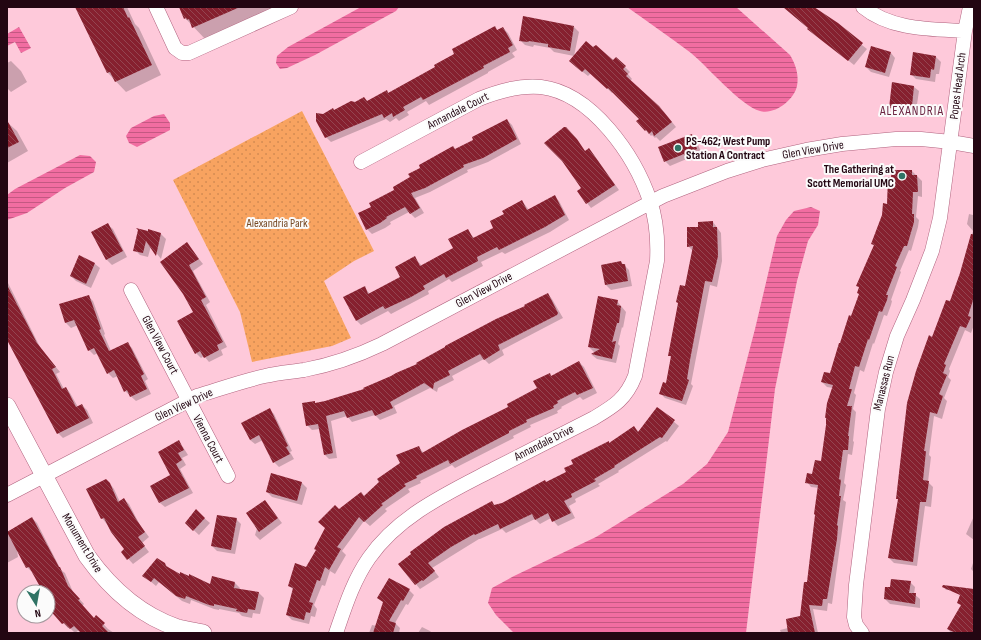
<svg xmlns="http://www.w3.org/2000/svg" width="981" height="640" font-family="'Sofia Sans Condensed',sans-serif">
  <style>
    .park { fill: url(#park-dots) }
    .water { fill: url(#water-rules) }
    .shadow { fill: #0003 }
    .building { fill: url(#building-back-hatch) }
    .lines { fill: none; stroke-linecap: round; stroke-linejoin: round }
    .minor-casing { stroke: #b0627e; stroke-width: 15 }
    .tertiary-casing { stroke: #b0627e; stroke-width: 18 }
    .minor { stroke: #fff; stroke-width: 14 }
    .tertiary { stroke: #fff; stroke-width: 17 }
    .poi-dot { fill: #307365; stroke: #fbfbfb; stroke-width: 1.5 }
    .labels { text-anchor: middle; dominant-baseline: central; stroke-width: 4; stroke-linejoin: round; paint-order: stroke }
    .street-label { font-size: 12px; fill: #230612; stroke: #fbfbfb }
    .poi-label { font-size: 12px; font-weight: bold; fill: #230612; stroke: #fbfbfb; text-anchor: start }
    .park-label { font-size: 12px; fill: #774a25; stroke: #fbfbfb }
    .neighbourhood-label { font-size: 13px; letter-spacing: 1px; fill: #6c2542; stroke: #fbfbfb }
  </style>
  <defs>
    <pattern id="park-dots" width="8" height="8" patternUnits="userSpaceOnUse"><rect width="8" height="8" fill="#f8a360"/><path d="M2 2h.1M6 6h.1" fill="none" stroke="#d48b52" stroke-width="1.8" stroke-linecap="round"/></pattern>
    <pattern id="water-rules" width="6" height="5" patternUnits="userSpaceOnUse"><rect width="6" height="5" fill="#f16da1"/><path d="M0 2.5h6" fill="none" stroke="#c35882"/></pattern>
    <pattern id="building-back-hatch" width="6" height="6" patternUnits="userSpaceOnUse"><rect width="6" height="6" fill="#86202f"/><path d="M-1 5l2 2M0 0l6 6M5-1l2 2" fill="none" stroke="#944551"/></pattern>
  </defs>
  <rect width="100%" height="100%" fill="#fec9da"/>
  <path class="park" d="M 302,111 L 374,251 L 354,261 L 324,281 L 351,338 L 332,346 L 252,362 L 240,312 L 173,180 Z"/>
  <path class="water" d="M 361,7 L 399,7 L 396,11 L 315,55 L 287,68 L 280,69 L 276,63 L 277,56 L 288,47 Z
    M 627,7 L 736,7 L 790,55 C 796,65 799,75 797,86 C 794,100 775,115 760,111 C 741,106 708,67 691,53 C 670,37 648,22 627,7 Z
    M 19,27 L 31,48 L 21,53 L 15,42 L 7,46 L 7,34 Z
    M 164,114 L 170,123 L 170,130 L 137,147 L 129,143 L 126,136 L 131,128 L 154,116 Z
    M 80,155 L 90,156 L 96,162 L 94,172 L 65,188 L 27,213 L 7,220 L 7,195 L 15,189 Z
    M 811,207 L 820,211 L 818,225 L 808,241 L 797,281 L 775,389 L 746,633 L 514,633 L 496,615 L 488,603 L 492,588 L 514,576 L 596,537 L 683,484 L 707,464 L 728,432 L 755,329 L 777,236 L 786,220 L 794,211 Z"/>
  <path class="shadow" d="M 76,7 L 127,7 L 135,24 L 139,28 L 161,75 L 126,92 L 108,73 Z
    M 180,7 L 283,7 L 207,41 L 185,18 Z
    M 783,7 L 814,7 L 867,49 L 854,65 L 814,33 Z
    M 574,27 L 579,32 L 574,56 L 554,52 L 550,48 L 534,45 L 533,47 L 525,45 L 520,40 Z
    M 503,28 L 508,33 L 517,50 L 512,53 L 515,57 L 488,72 L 488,73 L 429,105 L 426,101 L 407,112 L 409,115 L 399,121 L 396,118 L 390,122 L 386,119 L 331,142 L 326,137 L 323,115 L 355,103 L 364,98 L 368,102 L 387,91 L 389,94 Z
    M 593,48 L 613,61 L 616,58 L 630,72 L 628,74 L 632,79 L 630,81 L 664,112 L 676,127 L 660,141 L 656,137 L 655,138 L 652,135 L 651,136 L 638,121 L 641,119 L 613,92 L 612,93 L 591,73 L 588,76 L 575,66 Z
    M 891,53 L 895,58 L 889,77 L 871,72 L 866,67 Z
    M 936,57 L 941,62 L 939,74 L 936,74 L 935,82 L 916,79 L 911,74 Z
    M 11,61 L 21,71 L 27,82 L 11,92 L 7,88 L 7,63 Z
    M 914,87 L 919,91 L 916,111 L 907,110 L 906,114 L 895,113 L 890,108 Z
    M 507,120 L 512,125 L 521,144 L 488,162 L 467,170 L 468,172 L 430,192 L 415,198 L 424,213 L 415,218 L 409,212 L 390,222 L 391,224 L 385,228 L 372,234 L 367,229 L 372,208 L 455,150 L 475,140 Z
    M 7,122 L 17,131 L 28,151 L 7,163 Z
    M 565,128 L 586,152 L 589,150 L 594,155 L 619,190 L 591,208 L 587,203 L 582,189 L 563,161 Z
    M 691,135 L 696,140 L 702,154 L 690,159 L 689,158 L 670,166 L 665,161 Z
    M 912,171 L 922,181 L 922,197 L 918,196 L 916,217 L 919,220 L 918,227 L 911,251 L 909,250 L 900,271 L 901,272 L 891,300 L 892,301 L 891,305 L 887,316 L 884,315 L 874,344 L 873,343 L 864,372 L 860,370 L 854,393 L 856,395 L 853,409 L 856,412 L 853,441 L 854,442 L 852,455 L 848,454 L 844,483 L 846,485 L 843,500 L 846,502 L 832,604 L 828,603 L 827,611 L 813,609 L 818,633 L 781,633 L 780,630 L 788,628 L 801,617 L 808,583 L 819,488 L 811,487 L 807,482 L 822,462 L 827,419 L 826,418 L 833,388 L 827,387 L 822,382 L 830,375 L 860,294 L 860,288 L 858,286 L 875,246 L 872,244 L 888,205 Z
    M 555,197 L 559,201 L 569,220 L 550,232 L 505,254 L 502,252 L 481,262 L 483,266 L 452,282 L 449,279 L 428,291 L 429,294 L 391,314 L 388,311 L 361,325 L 356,320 L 365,288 L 370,294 L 402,277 L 415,258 L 422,266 L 454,249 L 467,230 L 475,239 L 494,228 L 505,215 L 522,201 L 529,210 Z
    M 974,207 L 974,317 L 973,320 L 974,325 L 971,333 L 965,330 L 949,369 L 950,371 L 948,377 L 951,380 L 944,398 L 947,401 L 942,419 L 934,416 L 929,455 L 931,457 L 928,482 L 933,487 L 931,507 L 925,506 L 917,566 L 894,563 L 889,558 L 933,338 L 950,302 L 961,273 L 973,231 L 967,224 L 969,214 L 973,215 Z
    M 713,222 L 721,233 L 722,261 L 717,287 L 710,285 L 691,384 L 693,386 L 686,405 L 665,398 L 660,393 L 667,384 L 672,358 L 669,355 L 686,288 L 693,251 L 688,246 L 699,228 Z
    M 108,225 L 113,229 L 127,257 L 112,265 L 107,260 L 93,233 Z
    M 149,230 L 161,234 L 166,239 L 161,259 L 151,246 L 148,257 L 140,255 L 135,250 Z
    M 187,244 L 203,264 L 193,271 L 210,302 L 206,305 L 227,347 L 221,350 L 223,355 L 209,362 L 204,356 L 201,358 L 196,353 L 194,313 L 184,293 Z
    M 621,262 L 629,270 L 632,286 L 611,290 L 606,285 Z
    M 95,264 L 100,268 L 91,288 L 76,281 L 71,276 Z
    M 7,281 L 41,349 L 60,372 L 56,374 L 64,389 L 66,388 L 70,393 L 78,407 L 82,405 L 87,410 L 93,423 L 63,438 L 58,433 L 7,337 Z
    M 548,294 L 552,299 L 563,318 L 561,319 L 502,350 L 504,355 L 489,364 L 484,359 L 452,376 L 454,380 L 438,388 L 437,392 L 430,388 L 394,406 L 397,413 L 380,420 L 375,415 L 352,422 L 347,416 L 331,421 L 337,458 L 329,459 L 325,455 L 320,429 L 312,430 L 307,425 L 314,402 L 316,404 L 365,390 L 418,365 L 526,307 Z
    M 88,296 L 93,301 L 105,334 L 104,335 L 111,351 L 127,343 L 132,348 L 148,379 L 145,381 L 151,394 L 136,401 L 125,391 L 118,376 L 113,378 L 108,373 L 98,353 L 94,355 L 89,350 L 78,325 L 71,328 L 66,323 L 60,305 Z
    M 617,301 L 626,312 L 623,328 L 622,327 L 618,344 L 620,346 L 616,363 L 597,359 L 592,355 L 597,352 L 594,352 L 589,347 Z
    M 579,362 L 584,367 L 597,393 L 583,400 L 580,397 L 561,407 L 562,408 L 557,411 L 558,413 L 530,425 L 531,427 L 513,436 L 514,438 L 455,468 L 452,465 L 420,481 L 421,483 L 408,489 L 410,492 L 385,509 L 387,511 L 370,526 L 364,521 L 342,551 L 346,555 L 335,574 L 330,571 L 325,586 L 322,585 L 314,605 L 317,609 L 315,617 L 311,616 L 309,624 L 292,620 L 287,615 L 294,590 L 289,586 L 296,564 L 307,568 L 339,510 L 364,497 L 418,447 L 424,453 L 509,407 L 538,389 L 549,374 L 552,377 Z
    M 657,408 L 679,426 L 667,442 L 666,441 L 618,471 L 619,472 L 598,484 L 600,486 L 575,499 L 576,502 L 569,506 L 575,518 L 558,526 L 551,518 L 540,524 L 535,519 L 506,533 L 502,529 L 480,539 L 479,539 L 432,568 L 439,577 L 420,589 L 400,565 L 492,502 L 495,506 L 502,504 L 567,472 L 634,427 L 639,432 Z
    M 269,409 L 274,414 L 292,451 L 290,452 L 294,459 L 279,467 L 274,462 L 263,440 L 255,444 L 250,440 Z
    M 178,442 L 183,447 L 188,455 L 182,458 L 186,465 L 180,469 L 193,493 L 165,507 L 160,503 L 152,486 L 172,476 Z
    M 272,475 L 302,483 L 307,488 L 302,505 L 272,497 L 267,492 Z
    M 111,485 L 114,489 L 120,502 L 124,499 L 129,504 L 140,525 L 149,537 L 142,543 L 149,552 L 133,564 L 122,552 L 126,549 L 102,518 Z
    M 265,501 L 282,523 L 260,540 L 255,535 Z
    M 196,511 L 210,523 L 199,535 L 186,523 Z
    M 974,516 L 974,540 L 966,534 Z
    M 32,518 L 37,523 L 61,570 L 65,573 L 73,592 L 84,604 L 82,606 L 94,619 L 96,616 L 108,629 L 114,633 L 82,633 L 79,630 L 75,633 L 69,627 L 68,628 L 53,612 L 48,600 L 48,592 L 44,592 L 33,571 L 31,571 L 26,566 L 17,550 L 18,557 L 7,563 L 7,533 Z
    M 236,519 L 241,524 L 235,554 L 217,551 L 212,546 Z
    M 974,560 L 974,572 L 971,569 Z
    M 165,564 L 170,569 L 180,575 L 211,586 L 213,577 L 235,583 L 240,588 L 239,590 L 259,593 L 264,598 L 260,614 L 253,613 L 252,618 L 242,616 L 239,613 L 219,609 L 219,610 L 214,609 L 191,600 L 190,604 L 182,601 L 159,582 L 156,586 L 144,576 Z
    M 910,582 L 915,587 L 914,594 L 920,599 L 920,608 L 890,604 L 885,599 L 890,588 Z
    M 944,587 L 974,590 L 974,633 L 951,633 L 948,629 L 962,606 L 958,603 L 961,597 L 947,591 L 964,598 L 965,596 L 950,590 L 946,590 Z
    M 409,590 L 414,595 L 408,605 L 406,604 L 395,623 L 400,628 L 399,633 L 369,633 L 372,625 L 377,626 L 384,603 L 379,598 Z
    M 422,627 L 430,631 L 432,633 L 418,633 Z"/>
  <path class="building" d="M 75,7 L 123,7 L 128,18 L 129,17 L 152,65 L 115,82 L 110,72 L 107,73 Z
    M 179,7 L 240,7 L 192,28 L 189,19 L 187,20 L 186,18 L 184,19 Z
    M 783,7 L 814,7 L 838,23 L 863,43 L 848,61 L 807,29 L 808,28 Z
    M 523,16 L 574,26 L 570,51 L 548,47 L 548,44 L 529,41 L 528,42 L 519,41 Z
    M 495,26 L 497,30 L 503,27 L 513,45 L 508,48 L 510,52 L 483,66 L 484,68 L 423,100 L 421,97 L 403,107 L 405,110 L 393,117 L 392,113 L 384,118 L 382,114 L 325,138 L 316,121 L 316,113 L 323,114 L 333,108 L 334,110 L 351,101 L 355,102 L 364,97 L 367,101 L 387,90 L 388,93 L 435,67 L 434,65 L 454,54 L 452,49 Z
    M 586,41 L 593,47 L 596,45 L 613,60 L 616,57 L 626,66 L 623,69 L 628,74 L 626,76 L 659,106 L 672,122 L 654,136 L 652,131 L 649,134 L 646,130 L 645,131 L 636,121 L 639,119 L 608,88 L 607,89 L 585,69 L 582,72 L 569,61 Z
    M 871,46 L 891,52 L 885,73 L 865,67 Z
    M 913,52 L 936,56 L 934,70 L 931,69 L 930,78 L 910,75 Z
    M 892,82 L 914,86 L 912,106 L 902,105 L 902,109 L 889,108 Z
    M 507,119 L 517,139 L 483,158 L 463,165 L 464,167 L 425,188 L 411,193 L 420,208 L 410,214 L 405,207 L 386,217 L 387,218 L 380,223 L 366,230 L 358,213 L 371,207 L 369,203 L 394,190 L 393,187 L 410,177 L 408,174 L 420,168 L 419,165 L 453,146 L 455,149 L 473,140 L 472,137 Z
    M 7,120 L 19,142 L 7,148 Z
    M 564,127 L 566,127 L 577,139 L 585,151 L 589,148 L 615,185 L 586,204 L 577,191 L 581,188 L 562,161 L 544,143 Z
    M 692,134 L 697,149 L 685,155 L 684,154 L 664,162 L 658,147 Z
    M 892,170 L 912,170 L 912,175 L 917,175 L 918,192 L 913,192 L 912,214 L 914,214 L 914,222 L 907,246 L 904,246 L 895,266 L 897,267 L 886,295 L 888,295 L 887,300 L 882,312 L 879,311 L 869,340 L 868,339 L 859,367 L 855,366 L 849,389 L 852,389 L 847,406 L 852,406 L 848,436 L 849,436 L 848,450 L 843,450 L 839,479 L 841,480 L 839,496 L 841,496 L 837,525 L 838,526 L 837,539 L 827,599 L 823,599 L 822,606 L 809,605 L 815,633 L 788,633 L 786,619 L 800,616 L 804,582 L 807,582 L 815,515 L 814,514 L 818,485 L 805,483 L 807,473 L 812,474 L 815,460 L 821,461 L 826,425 L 826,418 L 825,418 L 827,403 L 833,385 L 821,382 L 824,372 L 830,373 L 839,343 L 840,343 L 849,315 L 851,316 L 859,294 L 857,293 L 859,287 L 856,286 L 874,245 L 871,244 L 882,215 L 883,203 L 887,204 L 888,177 L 891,177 Z
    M 555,195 L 565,215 L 545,227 L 499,250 L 497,247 L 477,257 L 478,261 L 446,278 L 444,274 L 423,286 L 425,289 L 411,297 L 385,309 L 383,306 L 356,321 L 343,297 L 365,286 L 368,294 L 400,277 L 395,267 L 415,256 L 420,266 L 453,248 L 448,239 L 468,229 L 473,238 L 493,228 L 490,221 L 504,214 L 502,211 L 522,200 L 527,210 Z
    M 713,221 L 713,227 L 717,227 L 718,256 L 712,282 L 705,281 L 690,360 L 687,379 L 689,380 L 682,401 L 659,394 L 663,382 L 666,383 L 671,356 L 668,356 L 678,303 L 676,302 L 680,285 L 685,286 L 693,246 L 687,247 L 687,227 L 698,227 L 698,222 Z
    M 108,223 L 123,251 L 106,260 L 91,232 Z
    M 136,228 L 148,231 L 148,229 L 161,233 L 156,256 L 146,241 L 143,253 L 133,251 L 138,230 Z
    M 971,234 L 974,234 L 974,297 L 968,316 L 971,317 L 966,328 L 960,326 L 944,364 L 946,365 L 943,373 L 947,375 L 939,394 L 943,396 L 937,414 L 930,412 L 924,451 L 926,451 L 923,480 L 929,481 L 926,502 L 920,502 L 913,562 L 888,558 L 898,499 L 896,499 L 907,403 L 916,371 L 929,335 L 932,337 L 946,300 L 950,301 L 960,273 Z
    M 187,242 L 199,259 L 189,265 L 206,297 L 201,300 L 223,342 L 217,345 L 219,350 L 204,358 L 200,351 L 195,354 L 177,321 L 193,312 L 183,294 L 160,262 Z
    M 79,255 L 95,263 L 86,284 L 70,276 Z
    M 621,261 L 622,264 L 625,264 L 628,281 L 605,285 L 601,265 Z
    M 7,285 L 37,343 L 56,367 L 52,369 L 62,389 L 66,387 L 76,407 L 82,404 L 89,418 L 57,434 L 7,340 Z
    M 548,293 L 558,313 L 557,315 L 498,345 L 500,350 L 484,360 L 480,354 L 448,371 L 450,375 L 434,383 L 433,389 L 424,383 L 390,402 L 393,408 L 375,416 L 372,410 L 347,418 L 344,411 L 326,416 L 333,453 L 324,455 L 318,424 L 306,426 L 302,403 L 315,401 L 315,403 L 325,401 L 364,389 L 363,388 L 391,376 L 396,373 L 417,364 L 416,363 L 445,347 L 445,346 L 496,319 L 525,306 L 524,305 Z
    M 89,295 L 101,329 L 99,330 L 109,351 L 128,342 L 144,374 L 141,376 L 147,389 L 130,397 L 127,390 L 124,392 L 114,370 L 107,374 L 94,348 L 88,351 L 74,320 L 65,323 L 59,304 Z
    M 598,296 L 618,300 L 617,305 L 621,306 L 619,323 L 617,323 L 612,342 L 616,341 L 612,359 L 591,354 L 600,349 L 588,347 Z
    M 579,361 L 593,388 L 577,395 L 575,392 L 557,401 L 558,403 L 553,406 L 554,408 L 526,420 L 527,422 L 509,431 L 509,433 L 450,464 L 448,460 L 416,476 L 417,478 L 404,484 L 406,486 L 381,504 L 383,505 L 364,522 L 359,517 L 337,547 L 341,549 L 329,570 L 325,567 L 320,581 L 317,580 L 309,602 L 313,603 L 310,613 L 306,612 L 304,620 L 286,615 L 293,588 L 288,586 L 295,563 L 306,567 L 316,550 L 314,549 L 325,528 L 318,522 L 335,505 L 339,509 L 361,492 L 364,496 L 379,482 L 377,479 L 400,463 L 396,455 L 419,446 L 422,453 L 462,430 L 508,407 L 507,404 L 537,388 L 533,381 L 550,373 L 551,376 Z
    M 657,407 L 675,420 L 662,438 L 660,437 L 614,466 L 615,467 L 594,479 L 596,481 L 571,494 L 572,497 L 564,501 L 571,513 L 552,522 L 548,513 L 535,520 L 532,514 L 500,529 L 498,524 L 475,535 L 474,534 L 451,547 L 428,563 L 435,571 L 423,581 L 422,580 L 415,585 L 398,564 L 411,554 L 410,552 L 444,527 L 492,501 L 494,505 L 502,503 L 545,480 L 546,482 L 566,472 L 564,468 L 573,464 L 571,460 L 609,441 L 609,443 L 634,426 L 638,432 Z
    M 270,408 L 288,446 L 286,447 L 290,454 L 273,463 L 259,435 L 250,440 L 241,423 Z
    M 179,440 L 184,450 L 178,453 L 182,460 L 176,464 L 189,488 L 159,503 L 150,486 L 170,475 L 158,452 Z
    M 271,473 L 302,482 L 297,501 L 266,492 Z
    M 106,479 L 110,483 L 118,502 L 124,498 L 136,519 L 145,532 L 138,537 L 145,546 L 127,560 L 121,552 L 124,549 L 111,532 L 104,518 L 101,519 L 86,489 Z
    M 265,500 L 278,518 L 259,532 L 246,513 Z
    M 196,509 L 205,518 L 193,531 L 185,523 Z
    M 217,515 L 237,518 L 231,550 L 211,546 Z
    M 32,517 L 59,567 L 60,567 L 68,586 L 80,599 L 78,600 L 94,618 L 96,615 L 105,623 L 102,626 L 109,633 L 81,633 L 74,626 L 70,629 L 64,623 L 62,624 L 48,608 L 48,592 L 43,592 L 29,567 L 26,568 L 7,532 Z
    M 157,558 L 165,563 L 166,566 L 180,574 L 180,572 L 189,576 L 189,574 L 210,584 L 212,576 L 235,582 L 234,588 L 259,592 L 255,610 L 248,609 L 247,613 L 236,611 L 237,609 L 214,604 L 214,606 L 209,605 L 186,596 L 185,599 L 176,596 L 154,578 L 151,582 L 142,576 Z
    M 389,578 L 410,589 L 403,601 L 401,600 L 389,621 L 396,623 L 393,633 L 373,633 L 383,602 L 377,598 Z
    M 891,579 L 911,581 L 909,593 L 916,593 L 915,604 L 884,599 L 885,587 L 890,587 Z
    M 943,585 L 974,589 L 974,633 L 956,633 L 947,629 L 961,605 L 957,603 L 960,595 L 942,587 Z"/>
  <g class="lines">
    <defs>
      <path id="minor" d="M 156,7 L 175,48 L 182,53 L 189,53 L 291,7
        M 863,7 C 891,30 931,29 965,31
        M 131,290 L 228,476
        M 7,495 L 197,396 C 220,389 242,381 265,376 C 278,373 291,372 304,370 C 331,365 357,356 382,344 L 663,196 L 727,171 L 762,160 L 806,150 L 842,144 L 896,139 L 921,139 L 951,142 L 974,146
        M 336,633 C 345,607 353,581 369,558 C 399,515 448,493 494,469 C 527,452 561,435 594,418 C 614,406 626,399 635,376 L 657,261 C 658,241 657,221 650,201 C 635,156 592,93 541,87 C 519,85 499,91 479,99 L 361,162
        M 862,633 L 856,625 L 854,617 L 856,585 L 878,409 L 886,372 L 897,336 L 913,300 L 932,251 L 940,218 L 965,31 L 970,7"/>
      <path id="tertiary" d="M 7,406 L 87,556 C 110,588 139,615 178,628 C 186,630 195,631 203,633"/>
    </defs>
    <use href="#minor" class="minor-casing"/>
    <use href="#tertiary" class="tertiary-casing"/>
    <use href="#minor" class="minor"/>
    <use href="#tertiary" class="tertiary"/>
  </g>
  <g class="poi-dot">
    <circle cx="678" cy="148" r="4"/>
    <circle cx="902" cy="176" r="4"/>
  </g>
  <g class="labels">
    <g class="street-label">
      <text transform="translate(958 86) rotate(-83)">Popes Head Arch</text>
      <text transform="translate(458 111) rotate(-27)">Annandale Court</text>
      <text transform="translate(813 150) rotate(-10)">Glen View Drive</text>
      <text transform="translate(484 290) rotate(-28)">Glen View Drive</text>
      <text transform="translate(160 345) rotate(62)">Glen View Court</text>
      <text transform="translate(884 383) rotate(-76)">Manassas Run</text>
      <text transform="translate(184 405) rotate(-25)">Glen View Drive</text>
      <text transform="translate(208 439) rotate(62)">Vienna Court</text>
      <text transform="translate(544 443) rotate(-27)">Annandale Drive</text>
      <text transform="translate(82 543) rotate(59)">Monument Drive</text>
    </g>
    <g class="poi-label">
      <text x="686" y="141">PS-462; West Pump<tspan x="686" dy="14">Station A Contract</tspan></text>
      <text x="894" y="169" text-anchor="end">The Gathering at<tspan x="894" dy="14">Scott Memorial UMC</tspan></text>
    </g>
    <g class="park-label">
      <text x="277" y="223">Alexandria Park</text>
    </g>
    <g class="neighbourhood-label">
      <text x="912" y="111">ALEXANDRIA</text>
    </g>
  </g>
  <rect width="981" height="640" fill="none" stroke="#230612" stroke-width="16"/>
  <g transform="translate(36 604) rotate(169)"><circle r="19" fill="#fbfbfb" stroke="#a5999e"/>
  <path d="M0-3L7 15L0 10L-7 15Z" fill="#307365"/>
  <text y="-6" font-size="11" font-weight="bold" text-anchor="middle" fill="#230612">N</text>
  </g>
</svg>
